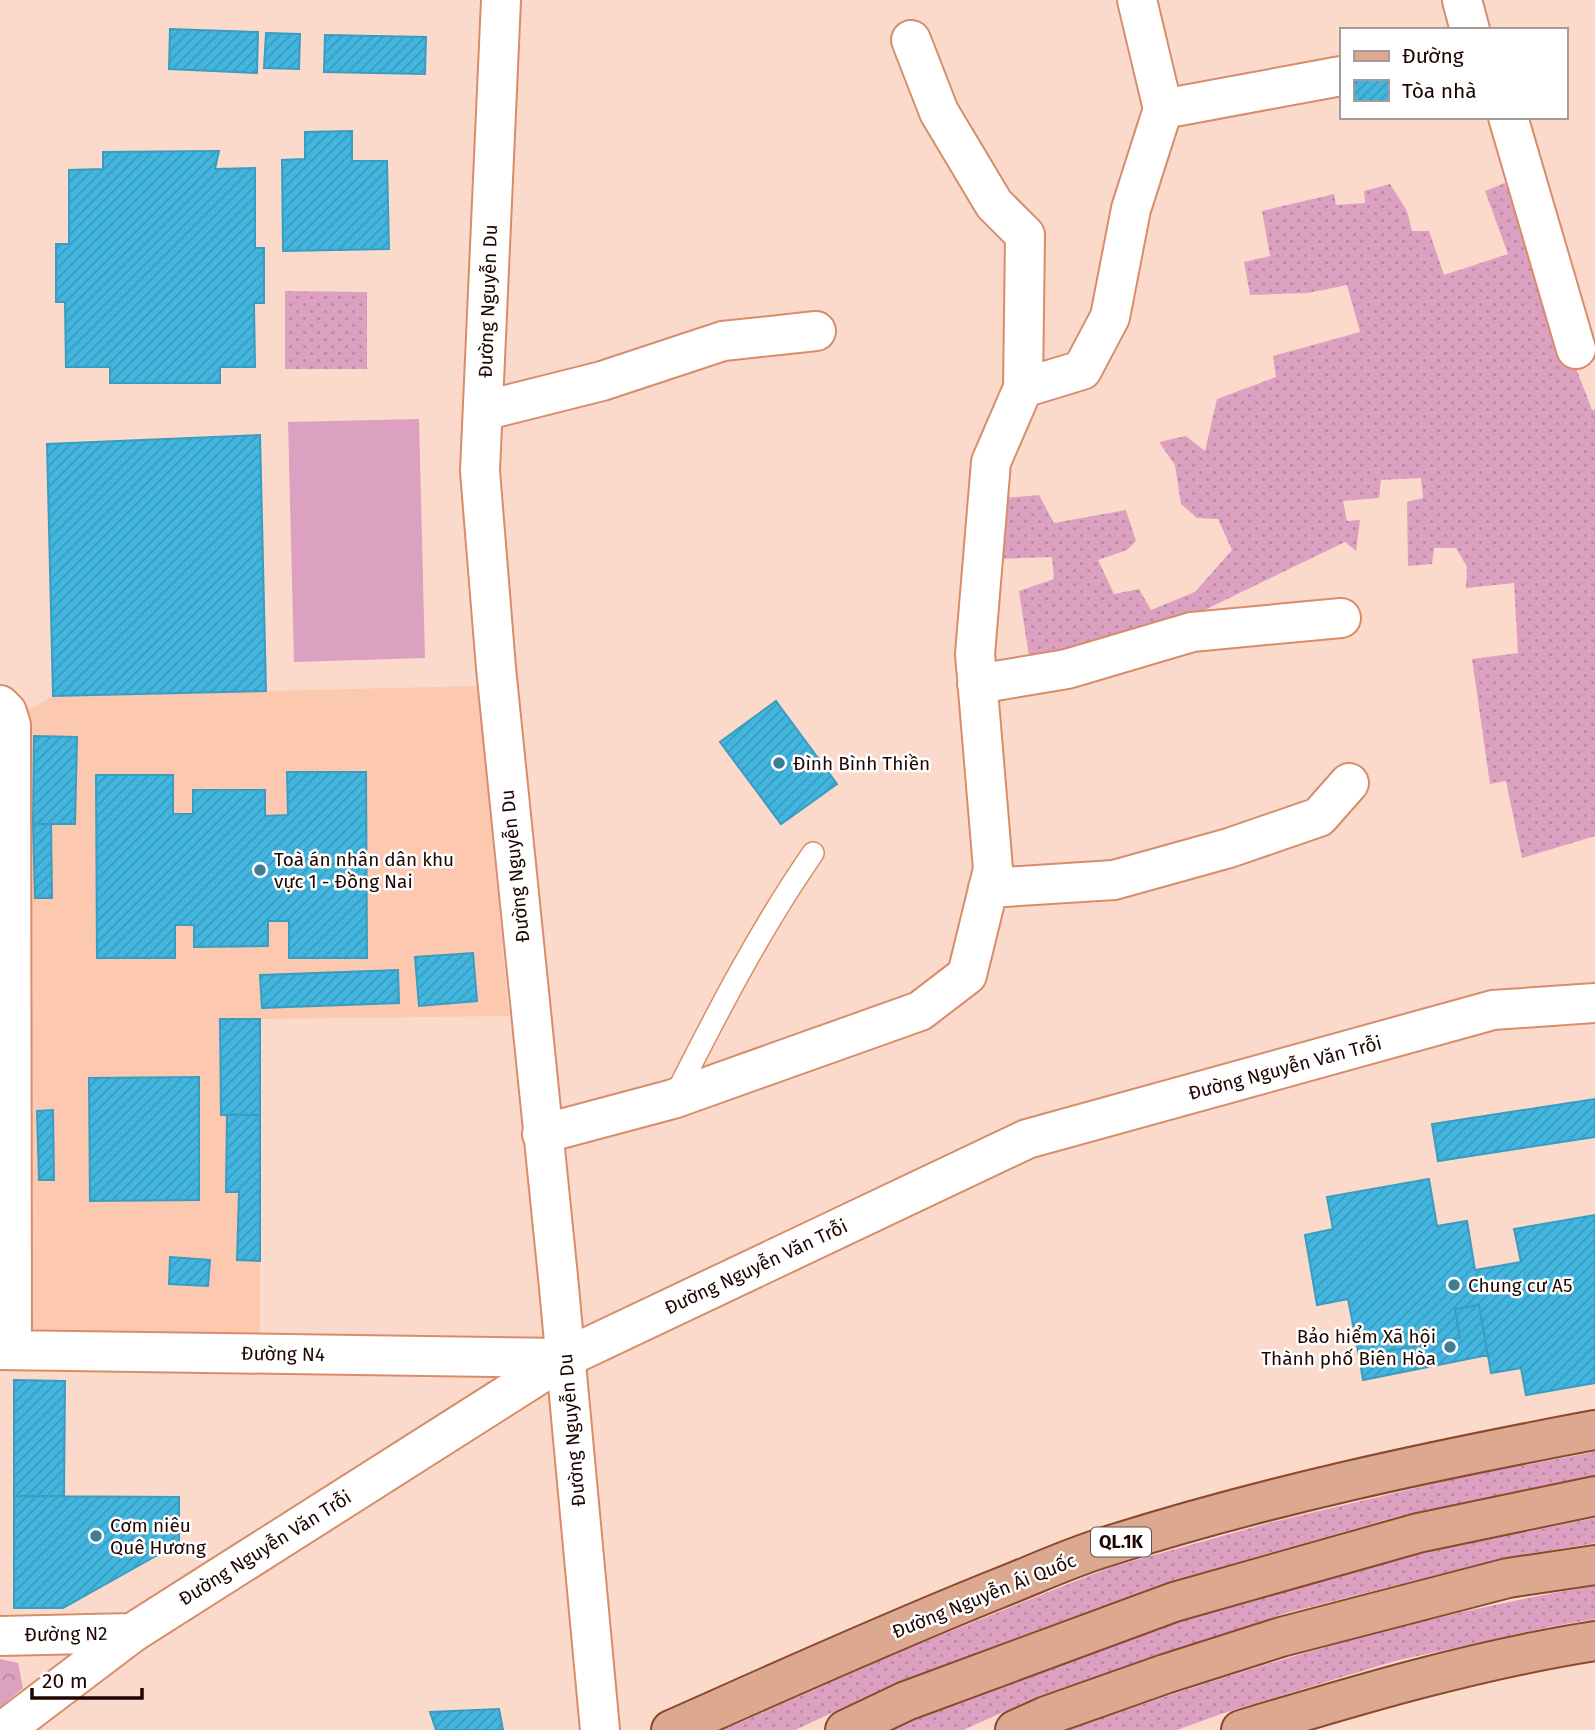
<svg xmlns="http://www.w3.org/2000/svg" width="1595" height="1730" font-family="'Fira Sans',sans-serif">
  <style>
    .built { fill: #fdc8b0 }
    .grass { fill: url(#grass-dots) }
    .park { fill: url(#park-crowns) }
    .pitch { fill: #dca0c1 }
    .building { fill: url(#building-hatch); stroke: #3a9dc0; stroke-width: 2 }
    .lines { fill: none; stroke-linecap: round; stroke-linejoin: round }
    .service-casing { stroke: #d88d6a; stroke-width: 24 }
    .minor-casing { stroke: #d88d6a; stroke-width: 42 }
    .tertiary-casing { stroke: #d88d6a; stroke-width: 42 }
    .secondary-casing { stroke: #d88d6a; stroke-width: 42 }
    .primary-casing { stroke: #8b492c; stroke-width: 42 }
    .service { stroke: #fff; stroke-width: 21 }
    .minor { stroke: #fff; stroke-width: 38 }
    .tertiary { stroke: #fff; stroke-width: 38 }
    .secondary { stroke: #fff; stroke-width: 38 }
    .primary { stroke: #dca88f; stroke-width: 38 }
    .poi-dot { fill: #407c94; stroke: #fff; stroke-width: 2.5 }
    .labels { text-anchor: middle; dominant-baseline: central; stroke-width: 5; stroke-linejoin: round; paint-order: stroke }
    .shield { fill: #fff; stroke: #62504c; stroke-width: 2 }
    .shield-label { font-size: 18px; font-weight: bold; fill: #1f0500 }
    .street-label { font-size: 19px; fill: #1f0500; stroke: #fff }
    .poi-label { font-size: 19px; fill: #1f0500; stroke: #fff; text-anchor: start }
  </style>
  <defs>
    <pattern id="grass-dots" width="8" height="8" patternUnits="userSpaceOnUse" patternTransform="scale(1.75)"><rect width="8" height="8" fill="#dca0c1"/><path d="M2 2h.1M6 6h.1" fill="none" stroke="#bc88a4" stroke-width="1.8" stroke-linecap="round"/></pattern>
    <pattern id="park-crowns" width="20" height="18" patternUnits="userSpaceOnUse" patternTransform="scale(1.75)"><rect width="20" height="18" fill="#dca0c1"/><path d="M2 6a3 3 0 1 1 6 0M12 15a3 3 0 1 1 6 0" fill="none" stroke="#bc88a4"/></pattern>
    <pattern id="building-hatch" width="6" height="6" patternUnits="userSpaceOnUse" patternTransform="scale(1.75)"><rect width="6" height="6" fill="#42b6df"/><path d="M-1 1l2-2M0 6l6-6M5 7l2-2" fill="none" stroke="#399bbe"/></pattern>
  </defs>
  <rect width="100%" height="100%" fill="#fbdacb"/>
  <path class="built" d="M 478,686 L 509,1016 L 260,1019 L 260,1341 L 26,1338 L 21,714 L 53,696 Z"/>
  <path class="grass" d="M 1505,183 L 1592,410 L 1595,410 L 1595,836 L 1522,858 L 1506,781 L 1490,784 L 1472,659 L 1518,653 L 1514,583 L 1466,588 L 1467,567 L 1456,548 L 1434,548 L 1432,564 L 1408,566 L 1407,502 L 1423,498 L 1421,478 L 1381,480 L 1379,498 L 1343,501 L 1347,521 L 1360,520 L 1356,551 L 1345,542 L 1186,619 L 1030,663 L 1019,591 L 1054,579 L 1052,557 L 995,559 L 1004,498 L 1039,495 L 1054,523 L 1126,510 L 1136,541 L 1127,550 L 1098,560 L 1114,594 L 1139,589 L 1151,610 L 1195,592 L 1232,550 L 1218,519 L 1197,518 L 1181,504 L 1175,465 L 1159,442 L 1186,436 L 1205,451 L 1217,399 L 1276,377 L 1273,356 L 1360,332 L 1347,285 L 1308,293 L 1250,295 L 1244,262 L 1270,256 L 1262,211 L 1334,194 L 1336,205 L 1365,203 L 1364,191 L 1390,184 L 1407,211 L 1412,231 L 1429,231 L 1444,275 L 1508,254 L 1485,191 Z
    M 285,291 L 367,292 L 367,369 L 285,369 Z
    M 1595,1452 L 1595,1476 L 1403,1515 L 1164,1583 L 899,1682 L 795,1730 L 723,1730 L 899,1652 L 1111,1567 L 1269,1523 L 1462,1477 Z
    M 1595,1518 L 1595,1543 L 1505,1558 L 1286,1613 L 1039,1696 L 963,1730 L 892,1730 L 914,1720 L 1188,1618 L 1418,1554 Z
    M 1595,1586 L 1595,1619 L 1554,1626 L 1395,1661 L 1221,1714 L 1177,1730 L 1068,1730 C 1239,1670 1415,1615 1595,1586 Z"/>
  <path class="park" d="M 0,1659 L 18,1663 L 23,1688 L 0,1707 Z"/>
  <path class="pitch" d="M 419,419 L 425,658 L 294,662 L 288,422 Z"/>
  <path class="building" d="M 170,29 L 258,32 L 257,73 L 169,69 Z
    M 266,33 L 300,34 L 299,69 L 264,68 Z
    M 325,35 L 426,37 L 425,74 L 324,72 Z
    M 352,131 L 352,161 L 387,161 L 389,249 L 283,251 L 282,160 L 305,159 L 305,132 Z
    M 219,151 L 215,169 L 255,168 L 255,248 L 264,248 L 264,303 L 254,303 L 255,367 L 220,367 L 220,383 L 110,383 L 110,367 L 66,367 L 65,302 L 56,302 L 56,244 L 69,244 L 69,170 L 103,169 L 103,152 Z
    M 260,435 L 266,691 L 53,696 L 47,444 Z
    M 776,701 L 837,784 L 781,824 L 720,742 Z
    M 34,736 L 77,737 L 75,824 L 33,824 Z
    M 287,772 L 366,772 L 367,958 L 289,958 L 289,921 L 268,921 L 268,946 L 194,947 L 194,925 L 175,925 L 175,958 L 97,958 L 96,775 L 173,775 L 173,814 L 193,814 L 193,790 L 265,790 L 265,816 L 288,815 Z
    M 33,824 L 51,824 L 52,898 L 35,898 Z
    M 473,953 L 477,1001 L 419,1006 L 415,957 Z
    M 398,970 L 399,1003 L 262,1008 L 260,975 Z
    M 220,1019 L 260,1019 L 260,1115 L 221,1115 Z
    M 199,1077 L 199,1200 L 90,1201 L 89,1078 Z
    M 1595,1099 L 1595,1137 L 1438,1161 L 1432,1124 Z
    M 53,1110 L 54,1180 L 39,1180 L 37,1111 Z
    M 227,1114 L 260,1115 L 260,1261 L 237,1260 L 239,1192 L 226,1192 Z
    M 1429,1179 L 1437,1226 L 1467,1221 L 1475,1270 L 1521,1262 L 1514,1229 L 1595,1215 L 1595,1383 L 1526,1395 L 1521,1368 L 1491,1373 L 1479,1305 L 1455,1309 L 1460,1338 L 1359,1356 L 1348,1299 L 1317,1305 L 1305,1235 L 1333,1229 L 1327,1197 Z
    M 170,1257 L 210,1260 L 208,1286 L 169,1284 Z
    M 1479,1305 L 1488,1355 L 1363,1380 L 1359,1356 L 1460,1338 L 1455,1309 Z
    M 14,1380 L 65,1381 L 64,1496 L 14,1496 Z
    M 14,1496 L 179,1497 L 179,1543 L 63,1608 L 14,1608 Z
    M 499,1709 L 503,1730 L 436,1730 L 430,1712 Z"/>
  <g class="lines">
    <defs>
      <path id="service" d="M 674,1098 C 717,1013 759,931 813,853"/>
      <path id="minor" d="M 1462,0 L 1470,30
        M 1163,109 L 1341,76
        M 1508,117 L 1576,349
        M 1023,388 L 1082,370 L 1110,317 L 1131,209 L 1163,109 L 1137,0
        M 483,411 L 602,381 L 723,341 L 816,331
        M 977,684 L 1067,669 L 1192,632 L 1341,618
        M 0,705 L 7,712 L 11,725 L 12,1350
        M 988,888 L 1114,880 L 1229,848 L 1319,817 L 1349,783
        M 542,1134 L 673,1099 L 920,1011 L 967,975 L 993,869 L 975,654 L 991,462 L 1023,388 L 1025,235 L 994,204 L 939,112 L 911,40
        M 0,1350 L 565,1358
        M 0,1636 L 132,1633
        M 4,1730 L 132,1633 L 565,1358"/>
      <path id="tertiary" d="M 565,1358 L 1027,1139 L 1493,1010 L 1595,1003"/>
      <path id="secondary" d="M 501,0 L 480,471 L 496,668 L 558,1277 L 600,1730"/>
      <path id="primary" d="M 671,1730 C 779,1682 887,1633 997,1589 C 1033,1575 1069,1558 1105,1547 C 1265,1496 1430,1461 1595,1430
        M 845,1730 L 906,1701 L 1174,1602 L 1418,1533 L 1595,1496
        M 1015,1730 L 1046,1716 L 1165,1674 L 1281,1637 L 1508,1578 L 1595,1565
        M 1241,1730 C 1357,1695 1474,1660 1595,1641"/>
    </defs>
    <use href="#service" class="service-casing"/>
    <use href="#minor" class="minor-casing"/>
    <use href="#tertiary" class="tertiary-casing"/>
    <use href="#secondary" class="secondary-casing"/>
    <use href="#primary" class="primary-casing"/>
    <use href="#service" class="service"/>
    <use href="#minor" class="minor"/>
    <use href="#tertiary" class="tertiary"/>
    <use href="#secondary" class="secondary"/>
    <use href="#primary" class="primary"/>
  </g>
  <g class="poi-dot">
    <circle cx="779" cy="763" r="7"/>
    <circle cx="260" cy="870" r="7"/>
    <circle cx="1454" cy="1285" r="7"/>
    <circle cx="1450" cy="1347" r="7"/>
    <circle cx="96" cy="1536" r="7"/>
  </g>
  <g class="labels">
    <rect class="shield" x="1091" y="1527.5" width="60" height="29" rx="5"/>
    <g class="shield-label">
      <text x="1121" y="1542">QL.1K</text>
    </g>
    <g class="street-label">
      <text transform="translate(488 301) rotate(-88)">Đường Nguyễn Du</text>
      <text transform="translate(515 866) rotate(-96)">Đường Nguyễn Du</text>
      <text transform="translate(1285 1068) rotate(-15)">Đường Nguyễn Văn Trỗi</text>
      <text transform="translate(756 1267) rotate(-25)">Đường Nguyễn Văn Trỗi</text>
      <text transform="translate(283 1354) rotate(1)">Đường N4</text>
      <text transform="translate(572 1430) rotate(-95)">Đường Nguyễn Du</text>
      <text transform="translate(265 1548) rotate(-32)">Đường Nguyễn Văn Trỗi</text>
      <text transform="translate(984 1596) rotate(-22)">Đường Nguyễn Ái Quốc</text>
      <text transform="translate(66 1634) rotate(-1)">Đường N2</text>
    </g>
    <g class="poi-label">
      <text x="793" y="763">Đình Bình Thiền</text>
      <text x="274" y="859">Toà án nhân dân khu<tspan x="274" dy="22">vực 1 - Đồng Nai</tspan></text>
      <text x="1468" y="1285">Chung cư A5</text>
      <text x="1436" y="1336" text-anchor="end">Bảo hiểm Xã hội<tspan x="1436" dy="22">Thành phố Biên Hòa</tspan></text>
      <text x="110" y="1525">Cơm niêu<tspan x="110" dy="22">Quê Hương</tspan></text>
    </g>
  </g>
  <rect x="1340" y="28" width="228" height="91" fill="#ffffff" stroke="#a59b99" stroke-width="2"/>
  <rect x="1354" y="51" width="35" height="10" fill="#dca88f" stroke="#a59b99" stroke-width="2"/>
  <text x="1402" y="63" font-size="21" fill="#1f0500">Đường</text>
  <rect x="1354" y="80" width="35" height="21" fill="url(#building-hatch)" stroke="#a59b99" stroke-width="2"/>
  <text x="1402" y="98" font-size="21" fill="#1f0500">Tòa nhà</text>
  <path d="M32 1688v10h110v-10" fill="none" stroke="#1f0500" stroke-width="3.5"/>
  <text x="42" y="1688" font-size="21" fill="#1f0500" stroke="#ffffff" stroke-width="5" paint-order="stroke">20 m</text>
</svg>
